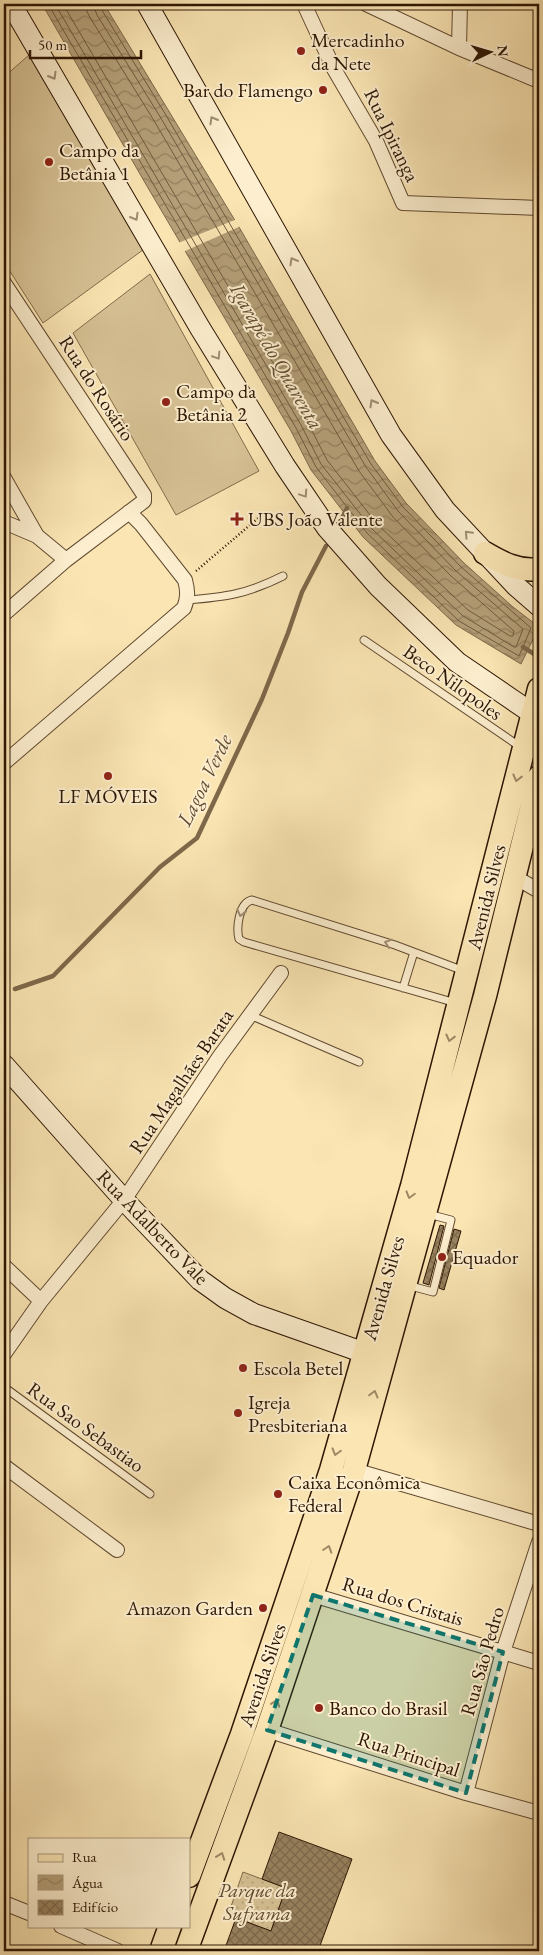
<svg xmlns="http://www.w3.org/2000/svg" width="543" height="1955" font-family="'EB Garamond',serif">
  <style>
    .grass { fill: url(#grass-dots); stroke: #826c4c }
    .garden { fill: #d7c295; stroke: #826c4c }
    .water { fill: url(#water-waves); stroke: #7e684a }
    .pier { fill: #fae5b3 }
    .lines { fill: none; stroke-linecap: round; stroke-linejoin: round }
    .shore { stroke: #705a3e; stroke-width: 1 }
    .stream { stroke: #7e684a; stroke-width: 4.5 }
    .building { fill: url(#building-cross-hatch); stroke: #2d1604 }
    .lane-casing { stroke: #604a30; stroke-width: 9 }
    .street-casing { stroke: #604a30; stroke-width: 16 }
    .secondary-casing { stroke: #2d1604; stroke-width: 22 }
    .primary-casing { stroke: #2d1604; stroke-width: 25 }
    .path { stroke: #2d1604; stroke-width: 2.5; stroke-dasharray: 1 2.5; stroke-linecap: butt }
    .lane { stroke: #fceece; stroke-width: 7 }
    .street { stroke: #fceece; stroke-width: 14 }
    .secondary { stroke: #fceece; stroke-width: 20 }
    .primary { stroke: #fae5b3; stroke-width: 22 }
    .oneway { stroke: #9f8d73 }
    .oneway2 { stroke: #9e8864 }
    .marked { fill: #0f766e; fill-opacity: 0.2; stroke: #0f766e; stroke-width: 4; stroke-dasharray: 10 6; stroke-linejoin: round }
    .poi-dot { fill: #8f2418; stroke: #fceece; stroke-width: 2 }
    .labels { text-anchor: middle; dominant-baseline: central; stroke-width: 4; stroke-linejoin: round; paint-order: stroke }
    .poi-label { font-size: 20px; fill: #2d1604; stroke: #fceece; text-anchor: start }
    .street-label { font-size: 20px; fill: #2d1604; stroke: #fceece }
    .park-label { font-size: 20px; font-style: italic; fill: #604a30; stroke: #fceece }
    .water-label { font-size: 21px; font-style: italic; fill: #634d32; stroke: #fceece }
  </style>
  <defs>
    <pattern id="grass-dots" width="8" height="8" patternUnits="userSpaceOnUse" patternTransform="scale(1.25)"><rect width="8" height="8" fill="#d7c295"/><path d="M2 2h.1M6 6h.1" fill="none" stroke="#b9a67f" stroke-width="1.8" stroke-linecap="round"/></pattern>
    <pattern id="water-waves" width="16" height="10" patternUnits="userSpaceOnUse" patternTransform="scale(1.25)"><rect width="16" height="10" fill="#b49f78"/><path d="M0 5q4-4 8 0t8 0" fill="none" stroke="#938160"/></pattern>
    <pattern id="building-cross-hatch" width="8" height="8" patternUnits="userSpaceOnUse" patternTransform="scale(1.25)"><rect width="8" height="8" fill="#98825f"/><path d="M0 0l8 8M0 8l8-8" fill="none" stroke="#7c694c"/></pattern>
  </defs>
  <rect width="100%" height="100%" fill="#fae5b3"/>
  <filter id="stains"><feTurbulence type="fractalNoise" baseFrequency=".004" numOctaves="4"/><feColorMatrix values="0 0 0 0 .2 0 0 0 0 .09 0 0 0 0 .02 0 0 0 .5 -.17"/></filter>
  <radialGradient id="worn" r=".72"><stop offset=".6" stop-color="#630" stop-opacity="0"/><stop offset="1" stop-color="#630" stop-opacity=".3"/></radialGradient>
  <path class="grass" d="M 243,1872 L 286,1888 L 271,1931 L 228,1915 Z"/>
  <path class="garden" d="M 29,55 L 147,247 L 43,323 L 4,262 L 4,77 Z
    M 150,274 L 259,471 L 176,515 L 73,333 Z"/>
  <path class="water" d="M 42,4 L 104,4 L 239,227 L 375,461 L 406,503 L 464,563 L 513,607 L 539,627 L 521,664 L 456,625 L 363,537 L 311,470 L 291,431 L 144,181 Z"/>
  <path class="pier" d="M 237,219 L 241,226 L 183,252 L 178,243 Z"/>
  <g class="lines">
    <path class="shore" d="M 48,4 L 296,428 L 316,467 L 367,533 L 459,621 L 519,656 L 531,628 L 460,566 L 403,507 L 371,464 L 164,112 L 103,12 L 100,4
      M 55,4 L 301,425 L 321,464 L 372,529 L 463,616 L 514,647 L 516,647 L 523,629 L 456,571 L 398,511 L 366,467 L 159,115 L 97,15 L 93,4
      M 63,4 L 307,421 L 327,460 L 377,524 L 468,610 L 510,636 L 513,636 L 514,631 L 451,576 L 393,517 L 359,471 L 153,119 L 91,19 L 87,12 L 86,4"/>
    <path class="stream" d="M 340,522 L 347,508
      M 523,647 L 539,657
      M 15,989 L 53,976 L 160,867 L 197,838 L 262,699 L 288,633 L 302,592 L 326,546"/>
  </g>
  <path class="building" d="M 440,1225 L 444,1226 L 429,1285 L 423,1283 Z
    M 454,1229 L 461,1231 L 444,1290 L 439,1288 Z
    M 279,1832 L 352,1859 L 318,1951 L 224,1951 L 236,1918 L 271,1931 L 286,1888 L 262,1879 Z"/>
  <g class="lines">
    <defs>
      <path id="lane" d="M 187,600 C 226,597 247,594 283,576
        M 364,640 L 522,748
        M 403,988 L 414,952
        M 456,1003 L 244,942 L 239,939 C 236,927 239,903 252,900 L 395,945 L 464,971
        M 250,1015 L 359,1062
        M 407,1285 L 433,1292 L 451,1220 L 428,1214
        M 4,1387 L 150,1494"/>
      <path id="street" d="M 304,4 L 334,69 L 376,141 L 403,203 L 539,208
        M 366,4 L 459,48 L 539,81
        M 459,48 L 460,4
        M 4,283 L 144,495 L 144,501 L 66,560 L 4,614
        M 4,478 L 37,536
        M 4,522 L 37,536 L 66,560
        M 4,763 L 184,608 C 188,598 188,591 185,580 L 141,524 L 129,512
        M 515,877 L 539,891
        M 4,1266 L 41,1301
        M 4,1354 L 41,1301 L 124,1200 L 220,1056 L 281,973
        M 4,1466 L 117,1550
        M 354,1470 L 539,1524
        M 313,1595 L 539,1663
        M 267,1730 L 466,1793 L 539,1813
        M 466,1793 L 503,1652 L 539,1542
        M 4,1903 L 29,1913
        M 61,1926 L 118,1951"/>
      <path id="secondary" d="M 11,4 L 200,328 L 285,466 L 327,528 L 378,586 L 457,662 L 539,718
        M 147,4 L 391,435 L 445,510 L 516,586 L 539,606
        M 4,1065 L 124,1200 L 200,1280 L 225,1298 L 254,1314 L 365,1353"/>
      <path id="primary" d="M 485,553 C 502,563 519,572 539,569
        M 189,1876 L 242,1734 L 331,1470 L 412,1186 L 539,689
        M 161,1951 L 170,1926
        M 186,1951 L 267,1730 L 354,1470 L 485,996 L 539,777"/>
    </defs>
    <use href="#lane" class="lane-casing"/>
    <use href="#street" class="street-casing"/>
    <use href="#secondary" class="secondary-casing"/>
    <use href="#primary" class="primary-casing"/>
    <path class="path" d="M 196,571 L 263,514"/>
    <use href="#lane" class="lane"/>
    <use href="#street" class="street"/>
    <use href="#secondary" class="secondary"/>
    <use href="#primary" class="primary"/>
  </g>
  <defs><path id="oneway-chevron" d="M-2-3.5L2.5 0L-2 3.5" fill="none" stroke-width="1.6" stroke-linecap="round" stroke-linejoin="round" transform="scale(1.25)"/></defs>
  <g class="oneway">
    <use href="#oneway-chevron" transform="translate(53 76) rotate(60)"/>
    <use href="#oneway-chevron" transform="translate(213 120) rotate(-120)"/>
    <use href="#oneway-chevron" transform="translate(135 217) rotate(60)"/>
    <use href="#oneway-chevron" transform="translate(293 261) rotate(-120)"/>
    <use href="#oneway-chevron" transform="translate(217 356) rotate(58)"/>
    <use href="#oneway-chevron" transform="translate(373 403) rotate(-120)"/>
    <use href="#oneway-chevron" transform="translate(304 494) rotate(56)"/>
    <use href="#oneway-chevron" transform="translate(468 534) rotate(-133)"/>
    <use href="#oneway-chevron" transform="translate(241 913) rotate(104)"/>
    <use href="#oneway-chevron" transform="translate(388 943) rotate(-162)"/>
  </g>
  <g class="oneway2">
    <use href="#oneway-chevron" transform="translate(517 778) rotate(104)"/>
    <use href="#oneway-chevron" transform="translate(450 1038) rotate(104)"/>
    <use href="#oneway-chevron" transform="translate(410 1195) rotate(106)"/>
    <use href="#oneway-chevron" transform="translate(374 1394) rotate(-75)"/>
    <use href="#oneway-chevron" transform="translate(336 1452) rotate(106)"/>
    <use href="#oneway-chevron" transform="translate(328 1549) rotate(-72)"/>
    <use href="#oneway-chevron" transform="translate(276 1703) rotate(-71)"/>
    <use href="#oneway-chevron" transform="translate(221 1856) rotate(-70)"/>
  </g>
  <path class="marked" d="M 313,1595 L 503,1652 L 466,1793 L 267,1730 Z"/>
  <g class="poi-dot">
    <circle cx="301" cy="51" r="5"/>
    <circle cx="323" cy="90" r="5"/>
    <circle cx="49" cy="162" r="5"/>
    <circle cx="166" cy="402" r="5"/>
    <path d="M234.5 511.5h5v5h5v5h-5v5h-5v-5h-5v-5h5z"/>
    <circle cx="108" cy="776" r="5"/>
    <circle cx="442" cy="1257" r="5"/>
    <circle cx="243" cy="1368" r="5"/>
    <circle cx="238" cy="1413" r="5"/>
    <circle cx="278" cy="1494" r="5"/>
    <circle cx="263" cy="1608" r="5"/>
    <circle cx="319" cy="1708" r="5"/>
  </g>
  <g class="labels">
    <g class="poi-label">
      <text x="311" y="40">Mercadinho<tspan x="311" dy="23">da Nete</tspan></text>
      <text x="313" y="90" text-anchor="end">Bar do Flamengo</text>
      <text x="59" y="150">Campo da<tspan x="59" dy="23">Betânia 1</tspan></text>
      <text x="176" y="391">Campo da<tspan x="176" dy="23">Betânia 2</tspan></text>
      <text x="248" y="519">UBS João Valente</text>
      <text x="108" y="796" text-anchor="middle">LF MÓVEIS</text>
      <text x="452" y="1257">Equador</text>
      <text x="253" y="1368">Escola Betel</text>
      <text x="248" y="1402">Igreja<tspan x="248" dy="23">Presbiteriana</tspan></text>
      <text x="288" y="1482">Caixa Econômica<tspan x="288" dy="23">Federal</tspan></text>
      <text x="253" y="1608" text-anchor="end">Amazon Garden</text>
      <text x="329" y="1708">Banco do Brasil</text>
    </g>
    <g class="street-label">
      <text transform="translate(392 135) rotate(64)">Rua Ipiranga</text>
      <text transform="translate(97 388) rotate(57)">Rua do Rosário</text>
      <text transform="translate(453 682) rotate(35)">Beco Nilopoles</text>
      <text transform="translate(486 897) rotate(-76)">Avenida Silves</text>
      <text transform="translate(181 1081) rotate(-56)">Rua Magalhães Barata</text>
      <text transform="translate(153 1227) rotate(46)">Rua Adalberto Vale</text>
      <text transform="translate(383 1288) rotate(-74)">Avenida Silves</text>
      <text transform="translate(86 1427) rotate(36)">Rua Sao Sebastiao</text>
      <text transform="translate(403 1601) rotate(17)">Rua dos Cristais</text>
      <text transform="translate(482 1661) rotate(-74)">Rua São Pedro</text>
      <text transform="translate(262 1675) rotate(-71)">Avenida Silves</text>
      <text transform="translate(409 1754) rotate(18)">Rua Principal</text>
    </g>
    <g class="park-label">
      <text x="257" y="1890">Parque da<tspan x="257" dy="23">Suframa</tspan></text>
    </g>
    <g class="water-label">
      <text transform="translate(277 356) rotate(60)">Igarapé do Quarenta</text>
      <text transform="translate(204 780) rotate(-64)">Lagoa Verde</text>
    </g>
  </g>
  <rect width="543" height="1955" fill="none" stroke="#fae5b3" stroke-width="20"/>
  <rect x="5" y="5" width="533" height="1945" fill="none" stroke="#2d1604" stroke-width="2.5"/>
  <rect x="10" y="10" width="523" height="1935" fill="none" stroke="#2d1604"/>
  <rect x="28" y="1838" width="162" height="90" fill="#fceece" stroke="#a9987d"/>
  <rect x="38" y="1854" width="25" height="8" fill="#fae5b3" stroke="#a9987d"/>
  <text x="72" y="1862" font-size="15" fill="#2d1604">Rua</text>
  <rect x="38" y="1875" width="25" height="15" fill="url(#water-waves)" stroke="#a9987d"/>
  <text x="72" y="1888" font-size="15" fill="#2d1604">Água</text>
  <rect x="38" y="1900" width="25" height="15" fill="url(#building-cross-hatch)" stroke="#a9987d"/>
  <text x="72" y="1912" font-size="15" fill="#2d1604">Edifício</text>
  <g transform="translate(490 52) rotate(85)" stroke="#fceece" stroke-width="4" paint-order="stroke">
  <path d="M0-4L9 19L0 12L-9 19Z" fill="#2d1604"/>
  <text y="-8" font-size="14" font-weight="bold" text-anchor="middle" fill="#2d1604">N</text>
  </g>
  <path d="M30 50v8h111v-8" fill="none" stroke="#2d1604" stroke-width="2.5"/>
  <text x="38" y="50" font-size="15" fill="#2d1604" stroke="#fceece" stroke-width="4" paint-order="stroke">50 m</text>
  <rect width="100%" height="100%" filter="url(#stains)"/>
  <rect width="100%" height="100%" fill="url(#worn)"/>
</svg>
